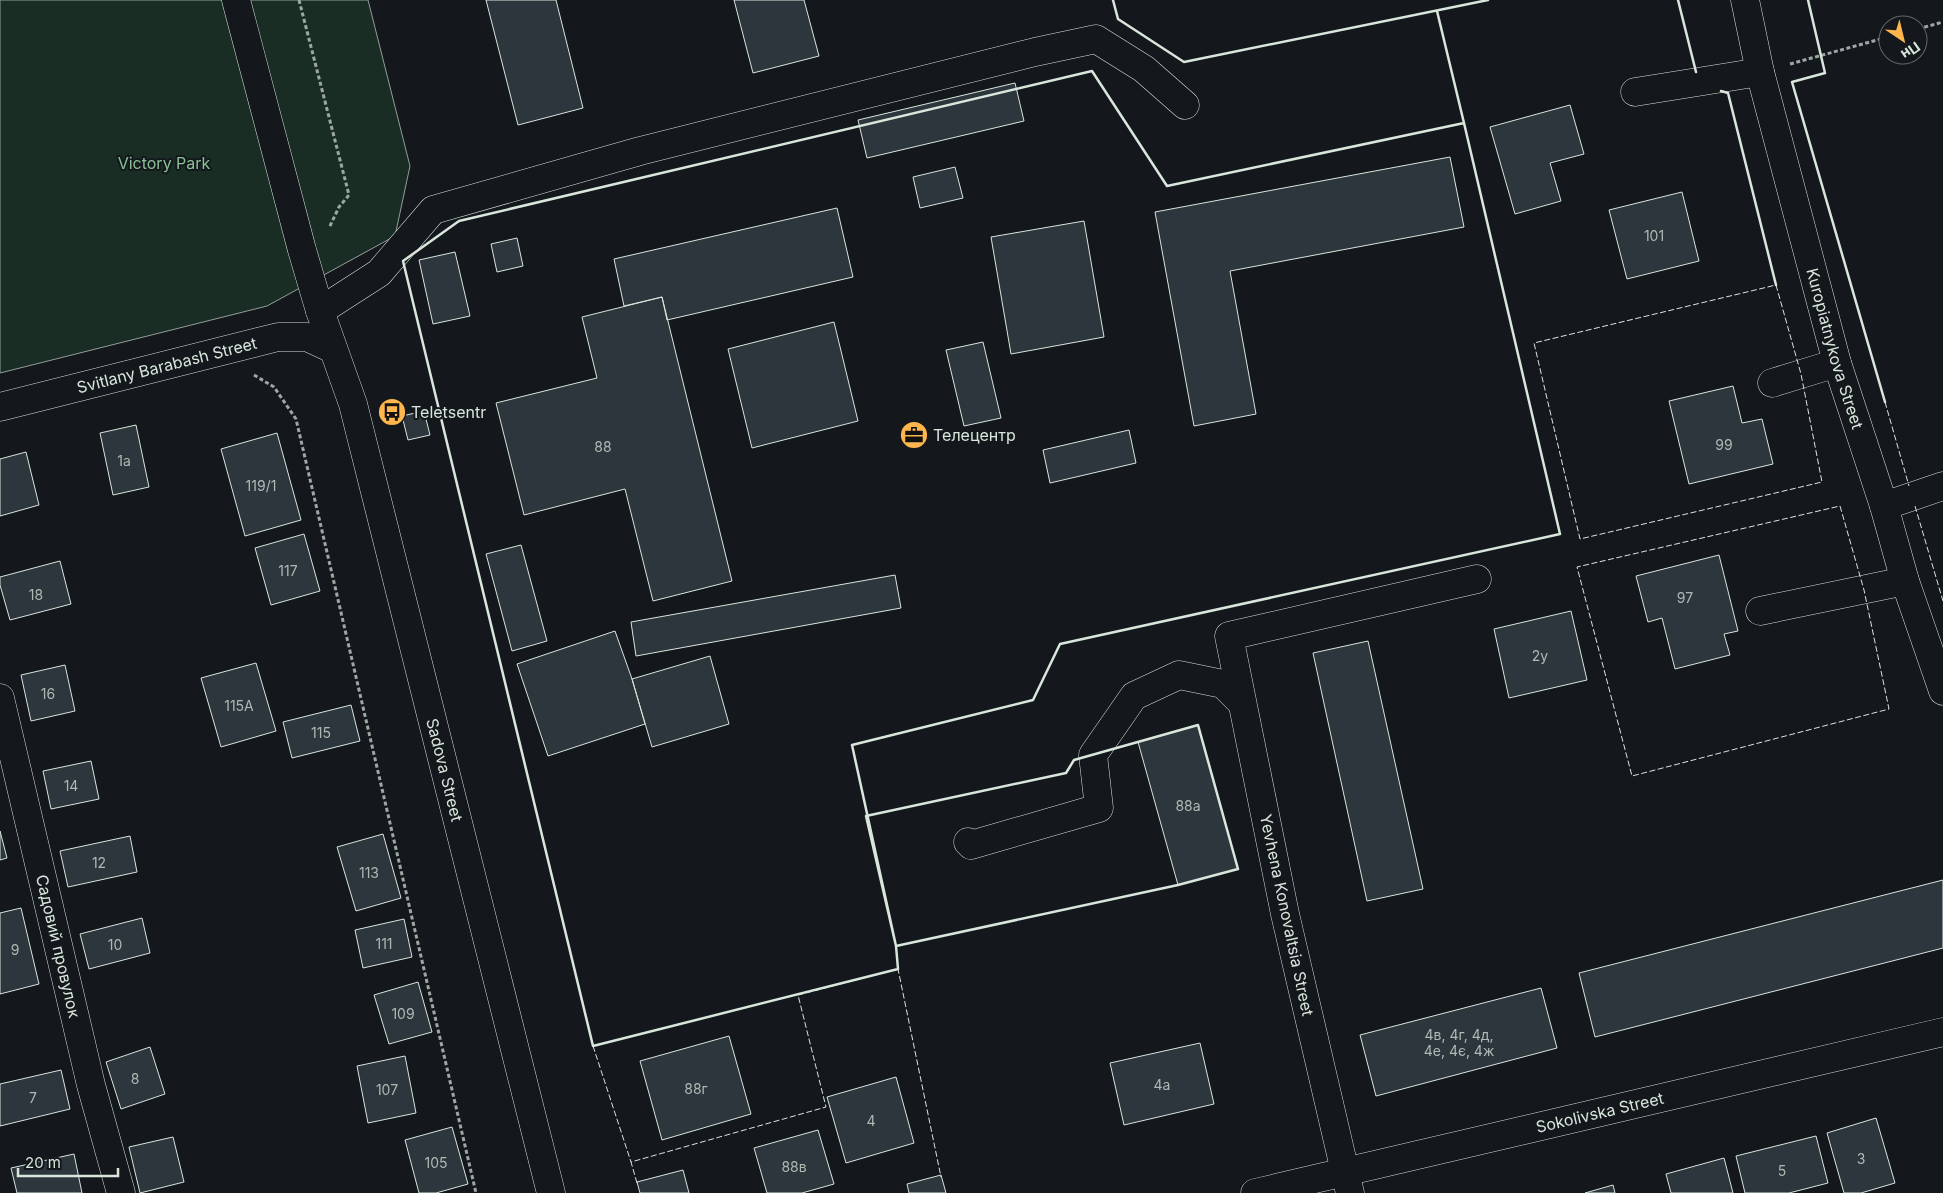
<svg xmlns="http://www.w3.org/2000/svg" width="1943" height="1193" font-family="Inter,sans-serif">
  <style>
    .green { fill: #1a2d24; stroke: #939e99 }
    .building { fill: #2c363c; stroke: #d8e6dc }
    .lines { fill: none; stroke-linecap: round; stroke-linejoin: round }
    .minor-casing { stroke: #d8e6dc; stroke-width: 29 }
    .path { stroke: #9da8a2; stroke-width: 3; stroke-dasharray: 4 2.5; stroke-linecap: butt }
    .minor { stroke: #14181c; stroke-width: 28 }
    .fence { stroke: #d8e6dc; stroke-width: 1; stroke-dasharray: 6 2.5; stroke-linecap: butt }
    .wall { stroke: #d8e6dc; stroke-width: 2.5 }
    .labels { text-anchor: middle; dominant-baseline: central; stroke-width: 4; stroke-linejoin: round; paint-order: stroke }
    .number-label { font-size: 14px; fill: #adbab4 }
    .park-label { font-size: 16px; fill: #8ac095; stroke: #14181c }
    .street-label { font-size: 16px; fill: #d8e6dc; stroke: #14181c }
    .poi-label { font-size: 16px; fill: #d8e6dc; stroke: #14181c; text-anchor: start }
  </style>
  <rect width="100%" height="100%" fill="#14181c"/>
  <path class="green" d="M 0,0 L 368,0 L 410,166 L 395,236 L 267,306 L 0,373 Z"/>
  <path class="building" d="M 486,0 L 556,0 L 583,108 L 518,125 Z
    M 734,0 L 804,0 L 819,56 L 753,73 Z
    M 1015,83 L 1024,121 L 867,158 L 858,120 Z
    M 1570,105 L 1584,154 L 1550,163 L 1561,201 L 1515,214 L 1490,127 Z
    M 1450,157 L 1464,227 L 1230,271 L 1256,414 L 1194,426 L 1155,212 Z
    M 955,167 L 963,198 L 920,208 L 913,177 Z
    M 1682,192 L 1699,261 L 1627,279 L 1609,210 Z
    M 837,208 L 853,277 L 667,320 L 662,297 L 624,306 L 614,259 Z
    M 1084,221 L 1104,337 L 1011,354 L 991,237 Z
    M 517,238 L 523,266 L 497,272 L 491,244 Z
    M 455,252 L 470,316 L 433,324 L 419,260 Z
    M 662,297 L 732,581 L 653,601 L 625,489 L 524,515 L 496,403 L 597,378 L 582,317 Z
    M 834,322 L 858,421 L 752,448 L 728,349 Z
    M 983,342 L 1001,418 L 964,426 L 946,350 Z
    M 1733,386 L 1742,423 L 1762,419 L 1773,464 L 1689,484 L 1669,401 Z
    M 424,411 L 430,435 L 408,440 L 402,416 Z
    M 136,425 L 149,487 L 113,495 L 100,433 Z
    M 1129,430 L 1136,463 L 1050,483 L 1043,450 Z
    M 277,433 L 301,520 L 245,536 L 221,449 Z
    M 26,452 L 39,505 L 0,516 L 0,459 Z
    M 304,534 L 320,591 L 271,605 L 255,548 Z
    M 521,545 L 547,641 L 512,651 L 486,554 Z
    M 1719,555 L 1738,631 L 1724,634 L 1730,655 L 1675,669 L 1662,618 L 1648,622 L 1636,576 Z
    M 60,561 L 71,604 L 10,620 L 0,585 L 0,577 Z
    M 895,575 L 901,608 L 636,656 L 631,622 Z
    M 1571,611 L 1587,680 L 1509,698 L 1494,629 Z
    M 615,631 L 632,679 L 645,724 L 548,756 L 517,664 Z
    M 1368,641 L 1423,889 L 1367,901 L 1313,653 Z
    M 710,656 L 729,724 L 652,747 L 632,679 Z
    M 256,663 L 276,731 L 221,747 L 201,678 Z
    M 65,665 L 75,711 L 31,721 L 21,675 Z
    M 351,705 L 360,741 L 292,758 L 283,722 Z
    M 1198,725 L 1238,869 L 1178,885 L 1138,742 Z
    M 91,761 L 99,799 L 51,809 L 43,771 Z
    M 0,831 L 7,858 L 0,860 Z
    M 383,834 L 401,898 L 356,911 L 337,847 Z
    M 130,836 L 137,872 L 68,887 L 60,851 Z
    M 1943,880 L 1943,948 L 1595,1037 L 1579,973 Z
    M 21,908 L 39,984 L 0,994 L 0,913 Z
    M 142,918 L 150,953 L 89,969 L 80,934 Z
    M 404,919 L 412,957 L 363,968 L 355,930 Z
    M 418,982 L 432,1032 L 389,1044 L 374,995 Z
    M 1541,988 L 1557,1048 L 1376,1096 L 1360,1035 Z
    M 729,1036 L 751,1114 L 662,1140 L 640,1061 Z
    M 1200,1043 L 1214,1104 L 1124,1125 L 1110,1063 Z
    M 150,1047 L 165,1094 L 121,1109 L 106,1062 Z
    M 405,1056 L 416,1113 L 368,1123 L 357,1066 Z
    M 61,1070 L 70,1109 L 0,1126 L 0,1084 Z
    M 896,1077 L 914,1143 L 846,1163 L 827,1097 Z
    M 1876,1118 L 1895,1183 L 1861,1193 L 1844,1193 L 1827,1133 Z
    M 452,1127 L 468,1184 L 436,1193 L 419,1193 L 405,1140 Z
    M 818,1130 L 834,1184 L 802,1193 L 767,1193 L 754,1148 Z
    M 1816,1136 L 1828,1183 L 1789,1193 L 1745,1193 L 1736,1156 Z
    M 173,1137 L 184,1182 L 140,1193 L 129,1147 Z
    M 74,1154 L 82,1193 L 17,1193 L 11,1168 Z
    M 1724,1158 L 1733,1193 L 1671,1193 L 1666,1174 Z
    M 683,1170 L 689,1193 L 640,1193 L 637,1182 Z
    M 941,1175 L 946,1193 L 909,1193 L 907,1184 Z
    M 1613,1185 L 1615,1193 L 1585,1193 Z"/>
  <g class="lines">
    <defs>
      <g id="minor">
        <path id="s1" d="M 236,0 L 302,250 L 320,311 L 353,404 L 551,1193"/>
        <path id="s2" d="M 1745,0 L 1760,72 L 1837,363 L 1884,506 L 1905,581 L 1943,691"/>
        <path d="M 1635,92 L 1760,72"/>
        <path d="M 320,311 L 379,273 L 433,210 L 640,151 L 1035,52 L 1096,39 L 1144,69 L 1185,105"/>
        <path d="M 1772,383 L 1837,363"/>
        <path id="s3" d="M 0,407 L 278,337 L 307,337 L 333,349"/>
        <path d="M 1884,506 L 1943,486"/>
        <path d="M 1760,611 L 1905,581"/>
        <path id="s4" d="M 0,698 L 91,1085 L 121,1193"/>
        <path d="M 968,842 L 971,845 L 1099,808 L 1093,755 L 1134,696 L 1179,675 L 1223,684 L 1241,702"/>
        <path id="s5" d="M 1255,1193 L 1943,1032"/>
        <path d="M 1350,1193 L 1285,914 L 1229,636 L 1477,579"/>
      </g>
    </defs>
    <use href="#minor" class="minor-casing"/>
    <path class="path" d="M 299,0 L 349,195 L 339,207 L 329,228
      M 1918,29 L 1943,22
      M 1790,64 L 1888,37
      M 254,375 L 274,387 L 296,419 L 476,1193"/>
    <use href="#minor" class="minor"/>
    <path class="fence" d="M 1776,285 L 1801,374 L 1822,482 L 1580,539 L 1534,343 Z
      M 1885,402 L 1909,486
      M 1840,506 L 1864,590 L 1889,709 L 1632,776 L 1577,567 Z
      M 1915,506 L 1943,601
      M 593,1046 L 631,1162
      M 637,1183 L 631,1162 L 826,1107 L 798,995 L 898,969 L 941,1177"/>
    <path class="wall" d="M 1113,0 L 1118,19 L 1184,62 L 1488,0
      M 1678,0 L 1696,72
      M 1808,0 L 1825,73 L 1792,82 L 1885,402
      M 1437,11 L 1464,123
      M 1092,71 L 1167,186 L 1464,123 L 1560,534 L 1060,644 L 1033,700 L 852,745 L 896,946 L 898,969 L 593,1046 L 403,261 L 459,221 Z
      M 1721,91 L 1728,93 L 1776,285
      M 1198,725 L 1238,869 L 1178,885 L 896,946 L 866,816 L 1066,773 L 1074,760 Z"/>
  </g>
  <defs>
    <symbol id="bus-disc" viewBox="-11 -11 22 22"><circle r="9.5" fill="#ffb74d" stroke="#14181c"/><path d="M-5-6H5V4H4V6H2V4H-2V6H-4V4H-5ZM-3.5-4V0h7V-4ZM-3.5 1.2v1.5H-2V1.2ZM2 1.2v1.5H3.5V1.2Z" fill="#111"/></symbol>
    <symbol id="office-disc" viewBox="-11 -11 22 22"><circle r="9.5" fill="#ffb74d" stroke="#14181c"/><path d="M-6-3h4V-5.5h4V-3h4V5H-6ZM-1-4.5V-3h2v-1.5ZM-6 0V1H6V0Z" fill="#111"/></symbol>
  </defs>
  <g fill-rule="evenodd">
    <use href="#bus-disc" x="376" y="396" width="32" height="32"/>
    <use href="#office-disc" x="898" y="419" width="32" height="32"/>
  </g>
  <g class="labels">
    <g class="number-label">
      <text x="1654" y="235">101</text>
      <text x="1724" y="444">99</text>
      <text x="603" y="446">88</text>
      <text x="124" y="460">1а</text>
      <text x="261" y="485">119/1</text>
      <text x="288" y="570">117</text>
      <text x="36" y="594">18</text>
      <text x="1685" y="597">97</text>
      <text x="1540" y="655">2у</text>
      <text x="48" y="693">16</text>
      <text x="239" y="705">115А</text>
      <text x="321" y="732">115</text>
      <text x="71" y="785">14</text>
      <text x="1188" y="805">88а</text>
      <text x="99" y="862">12</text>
      <text x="369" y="872">113</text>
      <text x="384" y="943">111</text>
      <text x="115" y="944">10</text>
      <text x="15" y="949">9</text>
      <text x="403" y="1013">109</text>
      <text x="1459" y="1034">4в, 4г, 4д,<tspan x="1459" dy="16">4е, 4є, 4ж</tspan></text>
      <text x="135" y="1078">8</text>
      <text x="1162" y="1084">4а</text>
      <text x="696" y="1088">88г</text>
      <text x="387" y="1089">107</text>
      <text x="33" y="1097">7</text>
      <text x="871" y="1120">4</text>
      <text x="1861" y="1158">3</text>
      <text x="436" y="1162">105</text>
      <text x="794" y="1166">88в</text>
      <text x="1782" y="1170">5</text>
    </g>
    <g class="park-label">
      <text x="164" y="163">Victory Park</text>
    </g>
    <g class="street-label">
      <text stroke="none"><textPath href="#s2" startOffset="360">Kuropiatnykova Street</textPath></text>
      <text stroke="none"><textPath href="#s3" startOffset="172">Svitlany Barabash Street</textPath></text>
      <text stroke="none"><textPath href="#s1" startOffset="798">Sadova Street</textPath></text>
      <text transform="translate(1287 915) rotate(78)">Yevhena Konovaltsia Street</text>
      <text stroke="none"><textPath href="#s4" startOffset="255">Садовий провулок</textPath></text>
      <text stroke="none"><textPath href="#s5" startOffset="354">Sokolivska Street</textPath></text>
    </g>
    <g class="poi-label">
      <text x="411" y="412">Teletsentr</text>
      <text x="933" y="435">Телецентр</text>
    </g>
  </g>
  <g transform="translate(1903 40) rotate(145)"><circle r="24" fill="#14181c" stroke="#626a69"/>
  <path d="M0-4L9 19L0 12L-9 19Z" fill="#ffb74d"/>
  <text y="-8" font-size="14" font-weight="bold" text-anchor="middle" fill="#d8e6dc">Пн</text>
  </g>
  <path d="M18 1168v8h100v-8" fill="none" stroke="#d8e6dc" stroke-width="2.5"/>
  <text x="25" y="1168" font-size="15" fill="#d8e6dc" stroke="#14181c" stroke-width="4" paint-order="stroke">20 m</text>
</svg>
